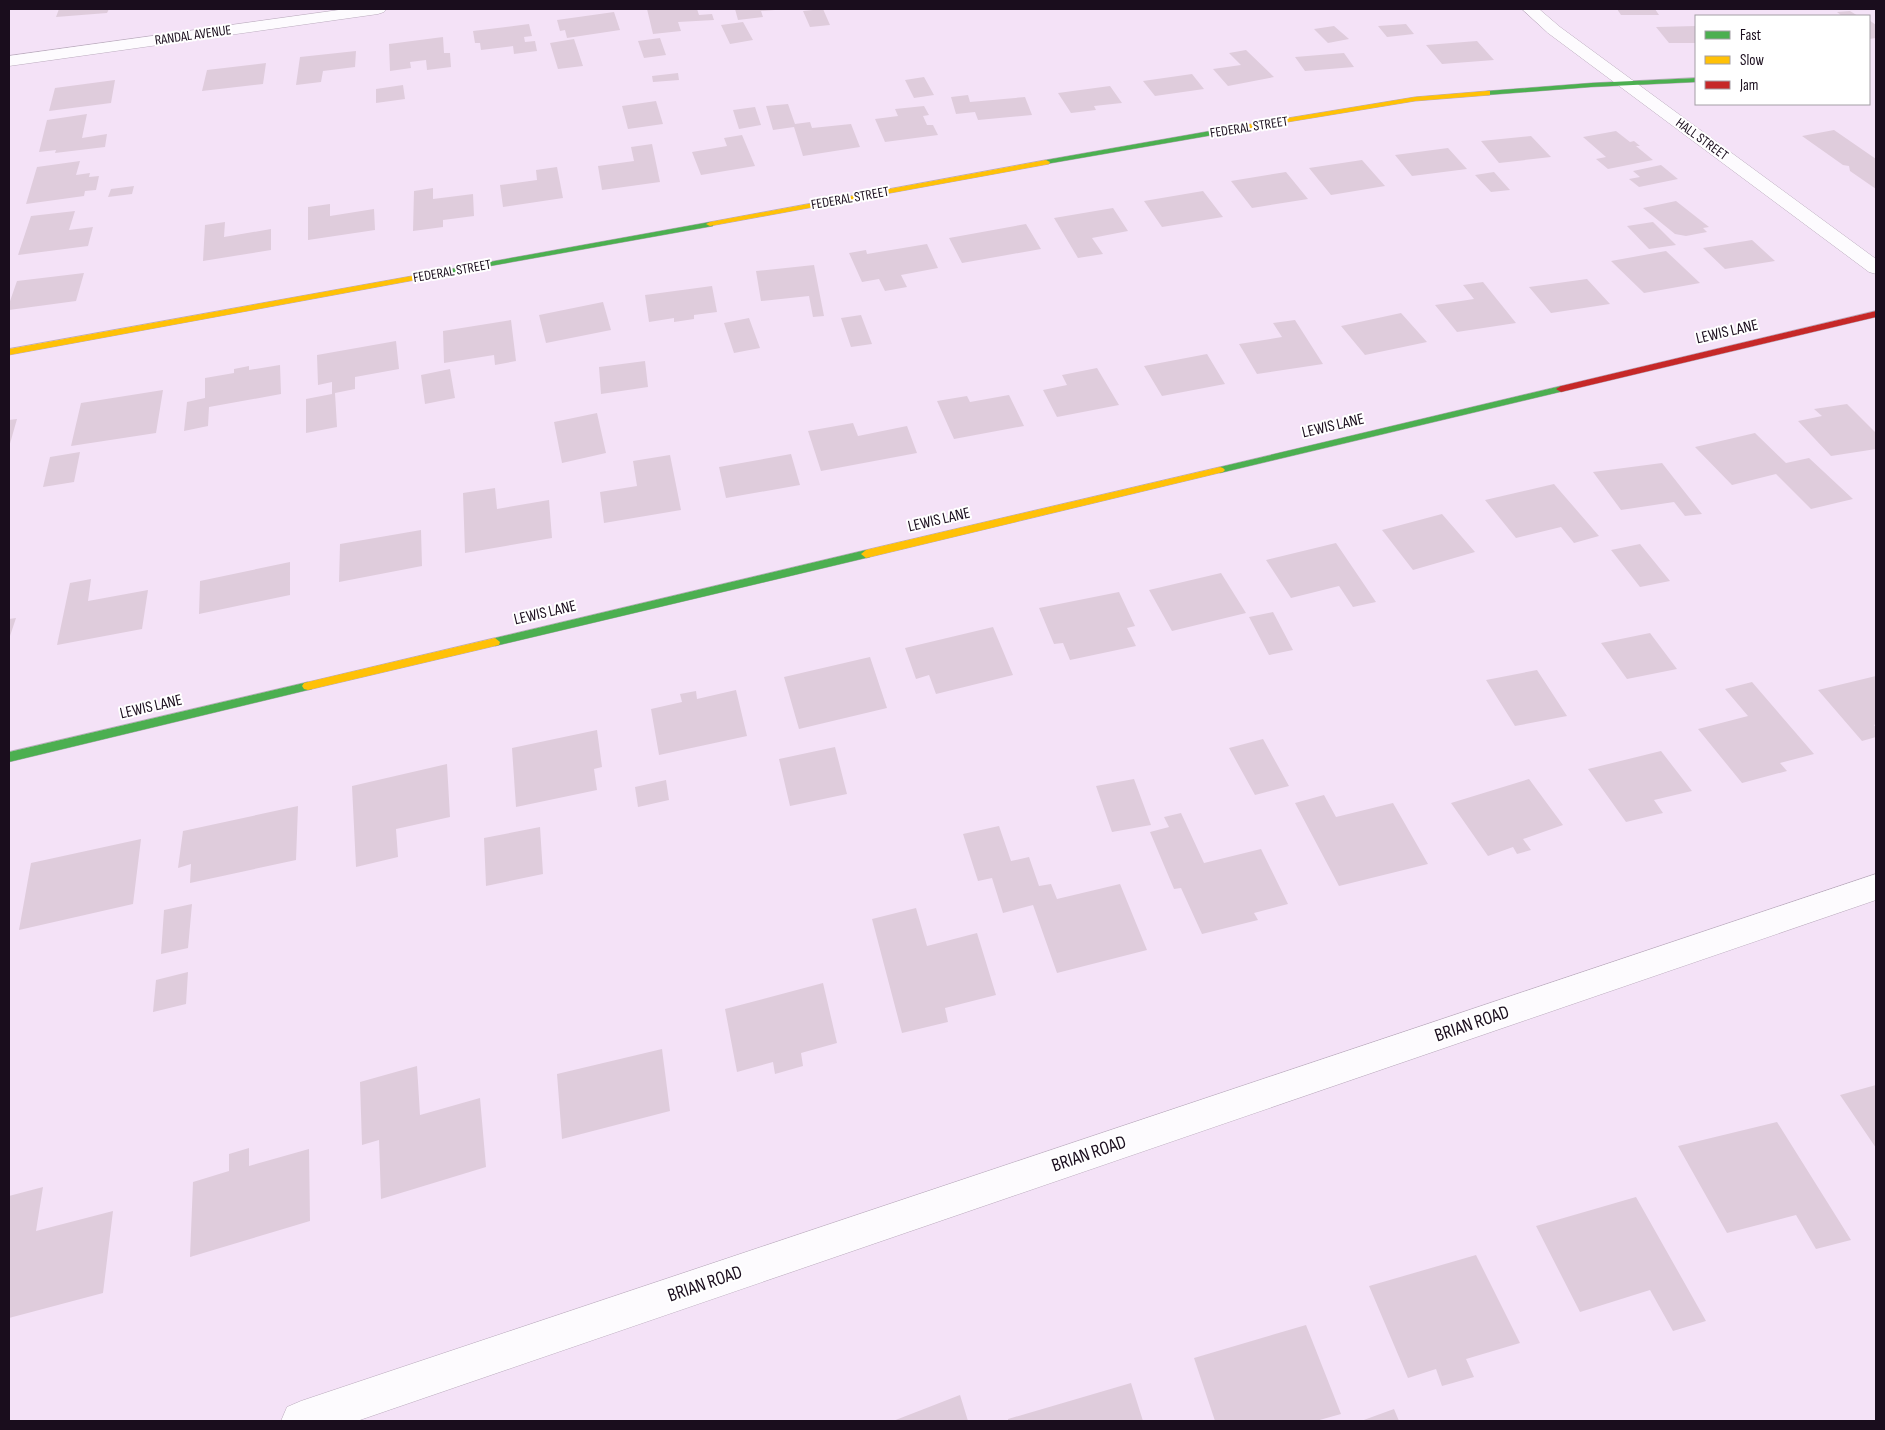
<svg xmlns="http://www.w3.org/2000/svg" width="1885" height="1430" font-family="'Sofia Sans Condensed',sans-serif">
  <style>
    .building { fill: #dfccdc }
    .lines { fill: none; stroke-linecap: round; stroke-linejoin: round }
    .street-casing { stroke: #baabbd; stroke-width: 1 }
    .fast-casing { stroke: #baabbd; stroke-width: 1 }
    .slow-casing { stroke: #baabbd; stroke-width: 1 }
    .jam-casing { stroke: #baabbd; stroke-width: 1 }
    .street { fill: #fdfbfe; fill-rule: evenodd }
    .fast { fill: #4caf50; fill-rule: evenodd }
    .slow { fill: #ffc107; fill-rule: evenodd }
    .jam { fill: #c62828; fill-rule: evenodd }
    .labels { text-anchor: middle; dominant-baseline: central; stroke-width: 4; stroke-linejoin: round; paint-order: stroke }
    .far-street-label { font-size: 14px; fill: #1a0d1d; stroke: #fff }
    .street-label { font-size: 16px; fill: #1a0d1d; stroke: #fff }
    .near-street-label { font-size: 19px; fill: #1a0d1d; stroke: #fff }
  </style>
  <rect width="100%" height="100%" fill="#f4e2f7"/>
  <path class="building" d="M 59,9 L 109,9 L 107,13 L 56,17 Z
    M 647,9 L 697,9 L 699,15 L 712,14 L 714,20 L 678,22 L 681,31 L 653,34 Z
    M 735,9 L 775,9 L 775,10 L 761,11 L 763,17 L 738,20 Z
    M 823,9 L 830,25 L 810,27 L 803,11 Z
    M 1617,9 L 1655,9 L 1659,15 L 1621,15 Z
    M 1850,11 L 1858,16 L 1842,16 L 1837,12 Z
    M 614,12 L 620,30 L 567,38 L 565,30 L 560,31 L 557,20 Z
    M 1869,20 L 1876,25 L 1876,38 L 1869,39 Z
    M 743,22 L 753,40 L 730,44 L 721,25 Z
    M 529,24 L 532,36 L 524,37 L 525,42 L 535,41 L 537,51 L 514,54 L 513,46 L 481,50 L 480,43 L 475,43 L 473,31 Z
    M 1406,24 L 1414,34 L 1387,37 L 1378,26 Z
    M 1334,26 L 1349,39 L 1328,43 L 1314,29 Z
    M 1696,26 L 1696,43 L 1669,43 L 1656,27 Z
    M 443,37 L 444,53 L 450,53 L 451,67 L 427,70 L 426,60 L 410,62 L 411,68 L 390,71 L 389,44 Z
    M 660,38 L 666,55 L 644,58 L 638,41 Z
    M 574,39 L 583,66 L 558,69 L 550,43 Z
    M 1477,41 L 1494,60 L 1442,64 L 1426,45 Z
    M 1246,50 L 1274,77 L 1228,86 L 1213,69 L 1241,65 L 1229,53 Z
    M 356,51 L 355,67 L 323,71 L 321,82 L 296,85 L 300,57 Z
    M 1344,53 L 1354,67 L 1305,71 L 1295,57 Z
    M 266,63 L 263,84 L 202,91 L 207,70 Z
    M 678,73 L 679,80 L 653,82 L 652,76 Z
    M 1192,74 L 1204,89 L 1155,96 L 1143,81 Z
    M 924,77 L 934,95 L 914,98 L 905,80 Z
    M 115,80 L 111,103 L 49,111 L 55,88 Z
    M 403,85 L 405,99 L 376,103 L 376,89 Z
    M 1110,86 L 1122,103 L 1094,106 L 1096,110 L 1071,113 L 1058,93 Z
    M 968,95 L 970,102 L 1025,97 L 1032,115 L 978,120 L 975,112 L 956,114 L 951,97 Z
    M 656,101 L 663,124 L 628,129 L 622,106 Z
    M 788,104 L 795,124 L 810,122 L 812,128 L 851,124 L 860,147 L 803,156 L 794,127 L 773,130 L 766,106 Z
    M 924,106 L 929,115 L 923,116 L 927,125 L 933,125 L 938,135 L 885,142 L 875,119 L 898,116 L 895,109 Z
    M 755,107 L 761,125 L 739,129 L 733,110 Z
    M 87,114 L 82,138 L 107,134 L 105,147 L 55,153 L 56,150 L 39,152 L 47,120 Z
    M 1834,130 L 1876,159 L 1876,189 L 1850,171 L 1849,166 L 1843,165 L 1802,136 Z
    M 1616,131 L 1630,142 L 1634,141 L 1640,146 L 1636,146 L 1653,160 L 1608,169 L 1596,159 L 1606,157 L 1583,137 Z
    M 742,135 L 755,166 L 701,175 L 692,152 L 727,146 L 724,138 Z
    M 1531,136 L 1551,157 L 1499,163 L 1481,141 Z
    M 652,144 L 660,182 L 602,190 L 598,166 L 634,161 L 631,147 Z
    M 1448,148 L 1467,169 L 1412,176 L 1395,155 Z
    M 1362,160 L 1385,186 L 1331,195 L 1309,168 Z
    M 80,161 L 76,175 L 90,173 L 89,177 L 99,176 L 96,190 L 85,191 L 84,196 L 26,204 L 37,167 Z
    M 1661,165 L 1678,179 L 1639,187 L 1629,179 L 1640,177 L 1633,171 Z
    M 557,167 L 563,198 L 503,207 L 500,185 L 537,180 L 536,170 Z
    M 1286,172 L 1308,199 L 1252,208 L 1231,181 Z
    M 1494,172 L 1510,190 L 1491,192 L 1475,175 Z
    M 134,186 L 132,194 L 108,197 L 111,189 Z
    M 433,188 L 433,199 L 473,194 L 474,216 L 443,220 L 443,227 L 413,231 L 414,191 Z
    M 1203,191 L 1223,217 L 1162,227 L 1144,201 Z
    M 1676,201 L 1709,227 L 1703,228 L 1707,232 L 1686,236 L 1675,234 L 1643,208 Z
    M 330,204 L 330,216 L 374,209 L 375,230 L 308,240 L 308,207 Z
    M 1113,208 L 1128,231 L 1092,238 L 1103,254 L 1078,258 L 1054,218 Z
    M 75,211 L 69,230 L 93,227 L 88,246 L 18,255 L 31,216 Z
    M 225,222 L 224,237 L 271,229 L 271,250 L 203,261 L 205,225 Z
    M 1653,222 L 1676,245 L 1649,249 L 1627,226 Z
    M 1026,224 L 1041,249 L 962,263 L 949,238 Z
    M 1752,240 L 1775,261 L 1725,269 L 1703,248 Z
    M 927,244 L 938,268 L 901,275 L 907,287 L 885,291 L 879,279 L 862,282 L 849,253 L 866,250 L 867,254 Z
    M 1666,251 L 1700,283 L 1644,293 L 1611,261 Z
    M 814,265 L 824,316 L 813,317 L 809,296 L 761,301 L 756,271 Z
    M 84,273 L 76,301 L 9,310 L 9,304 L 17,281 Z
    M 1587,279 L 1610,304 L 1551,313 L 1529,287 Z
    M 1483,282 L 1516,323 L 1457,332 L 1435,305 L 1474,299 L 1463,285 Z
    M 712,286 L 717,312 L 694,315 L 694,319 L 674,322 L 674,318 L 649,322 L 645,295 Z
    M 603,302 L 611,330 L 546,343 L 539,315 Z
    M 1401,313 L 1427,342 L 1365,355 L 1341,326 Z
    M 861,315 L 872,344 L 851,347 L 841,318 Z
    M 749,318 L 760,348 L 734,353 L 724,323 Z
    M 511,320 L 516,361 L 495,365 L 494,355 L 444,363 L 443,331 Z
    M 1295,320 L 1323,364 L 1257,374 L 1239,344 L 1282,337 L 1273,323 Z
    M 396,341 L 399,369 L 355,377 L 355,389 L 335,393 L 337,427 L 306,433 L 306,399 L 332,394 L 332,382 L 318,385 L 317,355 Z
    M 1207,354 L 1225,384 L 1162,396 L 1144,366 Z
    M 645,361 L 648,387 L 601,394 L 599,367 Z
    M 280,365 L 281,394 L 209,407 L 208,426 L 184,431 L 187,402 L 205,398 L 205,378 L 234,373 L 234,369 L 249,366 L 249,370 Z
    M 1097,368 L 1119,405 L 1057,417 L 1043,390 L 1067,385 L 1062,375 Z
    M 450,369 L 455,398 L 425,404 L 421,375 Z
    M 163,390 L 156,433 L 71,446 L 81,403 Z
    M 1009,395 L 1024,426 L 954,439 L 937,401 L 967,396 L 970,402 Z
    M 1847,404 L 1876,433 L 1876,449 L 1831,456 L 1798,421 L 1822,416 L 1814,409 Z
    M 597,413 L 606,453 L 562,463 L 554,422 Z
    M 17,419 L 9,447 L 9,420 Z
    M 853,423 L 858,436 L 907,426 L 917,453 L 821,471 L 808,431 Z
    M 1755,433 L 1786,463 L 1809,458 L 1853,499 L 1811,509 L 1776,474 L 1732,485 L 1695,447 Z
    M 80,452 L 74,482 L 43,487 L 50,457 Z
    M 791,454 L 800,485 L 726,498 L 719,467 Z
    M 670,455 L 681,510 L 604,523 L 600,492 L 637,486 L 633,461 Z
    M 1662,463 L 1702,514 L 1685,516 L 1674,502 L 1621,510 L 1593,472 Z
    M 1554,484 L 1599,536 L 1574,543 L 1561,527 L 1516,538 L 1485,500 Z
    M 495,488 L 497,509 L 549,500 L 552,538 L 465,553 L 463,493 Z
    M 1442,514 L 1475,552 L 1413,570 L 1382,530 Z
    M 421,530 L 422,566 L 339,582 L 340,544 Z
    M 1336,543 L 1376,602 L 1353,607 L 1339,586 L 1291,598 L 1266,560 Z
    M 1640,544 L 1670,581 L 1640,587 L 1611,550 Z
    M 290,562 L 290,595 L 199,614 L 200,581 Z
    M 1221,573 L 1246,613 L 1172,631 L 1149,590 Z
    M 91,579 L 88,601 L 148,590 L 142,629 L 57,645 L 70,583 Z
    M 1119,592 L 1135,626 L 1127,628 L 1136,646 L 1070,660 L 1063,643 L 1054,644 L 1039,608 Z
    M 1273,612 L 1293,650 L 1269,655 L 1249,617 Z
    M 16,618 L 9,639 L 9,619 Z
    M 993,627 L 1013,675 L 936,694 L 929,675 L 916,679 L 905,648 Z
    M 1650,633 L 1677,669 L 1627,679 L 1601,643 Z
    M 870,657 L 887,708 L 799,729 L 784,677 Z
    M 1537,670 L 1567,716 L 1515,726 L 1486,680 Z
    M 1876,676 L 1876,724 L 1874,725 L 1876,728 L 1876,737 L 1862,741 L 1818,690 Z
    M 1752,682 L 1814,754 L 1780,763 L 1787,771 L 1742,783 L 1698,729 L 1748,716 L 1725,689 Z
    M 736,690 L 747,736 L 659,755 L 651,709 L 682,702 L 680,694 L 696,691 L 697,699 Z
    M 597,730 L 602,767 L 594,769 L 597,790 L 516,807 L 512,748 Z
    M 1263,739 L 1289,786 L 1255,795 L 1229,748 Z
    M 835,747 L 847,794 L 790,806 L 779,759 Z
    M 1661,751 L 1692,791 L 1654,800 L 1663,813 L 1626,822 L 1588,769 Z
    M 447,764 L 450,817 L 396,829 L 398,857 L 356,867 L 352,786 Z
    M 1134,779 L 1151,825 L 1112,832 L 1096,786 Z
    M 1529,779 L 1563,825 L 1523,839 L 1531,850 L 1517,854 L 1513,847 L 1488,856 L 1451,803 Z
    M 666,780 L 669,800 L 638,807 L 635,787 Z
    M 1324,795 L 1336,817 L 1393,803 L 1428,864 L 1339,886 L 1295,803 Z
    M 298,806 L 296,860 L 190,883 L 191,864 L 178,868 L 183,831 Z
    M 1181,813 L 1204,863 L 1261,849 L 1288,904 L 1254,913 L 1258,920 L 1202,934 L 1181,888 L 1174,889 L 1150,832 L 1169,827 L 1164,817 Z
    M 999,826 L 1011,861 L 1029,857 L 1039,886 L 1051,884 L 1057,899 L 1120,884 L 1147,950 L 1057,973 L 1033,905 L 1003,913 L 992,878 L 978,881 L 963,834 Z
    M 540,827 L 543,874 L 486,886 L 484,838 Z
    M 141,839 L 133,904 L 19,930 L 31,863 Z
    M 192,904 L 188,948 L 161,954 L 164,910 Z
    M 916,908 L 927,946 L 977,933 L 996,995 L 945,1008 L 948,1022 L 902,1033 L 872,919 Z
    M 188,972 L 186,1004 L 153,1012 L 156,980 Z
    M 823,983 L 837,1043 L 801,1053 L 803,1066 L 775,1074 L 773,1062 L 737,1072 L 725,1009 Z
    M 662,1049 L 670,1111 L 562,1139 L 557,1074 Z
    M 417,1066 L 420,1115 L 480,1098 L 486,1167 L 381,1199 L 379,1140 L 362,1145 L 360,1082 Z
    M 1876,1085 L 1876,1148 L 1840,1095 Z
    M 1777,1122 L 1851,1240 L 1816,1249 L 1796,1215 L 1727,1233 L 1678,1146 Z
    M 249,1148 L 249,1166 L 309,1149 L 310,1221 L 190,1257 L 193,1182 L 229,1171 L 229,1154 Z
    M 43,1187 L 36,1231 L 113,1211 L 103,1293 L 9,1318 L 9,1196 Z
    M 1636,1197 L 1706,1321 L 1673,1331 L 1650,1290 L 1580,1312 L 1536,1226 Z
    M 1476,1255 L 1520,1343 L 1466,1359 L 1474,1377 L 1442,1386 L 1436,1369 L 1408,1378 L 1369,1286 Z
    M 1306,1325 L 1341,1414 L 1316,1421 L 1215,1421 L 1194,1358 Z
    M 1131,1383 L 1143,1421 L 1008,1421 L 1008,1419 Z
    M 960,1395 L 968,1421 L 893,1421 Z
    M 1394,1409 L 1399,1421 L 1361,1421 Z"/>
  <g class="lines">
    <defs>
      <path id="street" d="M 346,9 L 386,9 L 384,12 L 378,14 L 9,66 L 9,56 Z
        M 1522,9 L 1539,9 L 1560,27 L 1876,259 L 1876,274 L 1869,272 L 1548,33 Z
        M 1876,874 L 1876,900 L 357,1421 L 281,1421 L 287,1407 L 301,1401 Z"/>
      <path id="fast" d="M 1696,78 L 1696,82 L 1591,87 L 1487,95 L 1483,93 L 1487,91 L 1591,83 Z
        M 1233,127 L 1236,127 L 1236,131 L 1046,164 L 1042,162 L 1046,160 Z
        M 710,222 L 713,222 L 713,226 L 423,278 L 419,276 L 423,274 Z
        M 1561,386 L 1564,387 L 1564,391 L 1220,473 L 1215,470 L 1220,467 Z
        M 866,550 L 870,551 L 871,554 L 870,557 L 495,646 L 490,642 L 495,638 Z
        M 308,682 L 312,683 L 314,686 L 312,689 L 308,690 L 9,762 L 9,752 Z"/>
      <path id="slow" d="M 1487,91 L 1490,91 L 1490,95 L 1415,101 L 1233,131 L 1229,129 L 1233,127 L 1415,97 Z
        M 1046,160 L 1050,162 L 1049,164 L 710,226 L 706,224 L 710,222 Z
        M 423,274 L 426,274 L 426,278 L 9,355 L 9,349 Z
        M 1220,467 L 1223,468 L 1225,470 L 1223,472 L 866,558 L 861,554 L 866,550 Z
        M 495,638 L 500,642 L 499,645 L 308,690 L 304,689 L 302,686 L 304,683 L 308,682 Z"/>
      <path id="jam" d="M 1876,311 L 1876,317 L 1561,392 L 1556,389 L 1561,386 Z"/>
    </defs>
    <use href="#street" class="street-casing"/>
    <use href="#fast" class="fast-casing"/>
    <use href="#slow" class="slow-casing"/>
    <use href="#jam" class="jam-casing"/>
    <use href="#street" class="street"/>
    <use href="#fast" class="fast"/>
    <use href="#slow" class="slow"/>
    <use href="#jam" class="jam"/>
  </g>
  <g class="labels">
    <g class="far-street-label">
      <text transform="translate(193 35) rotate(-8)">RANDAL AVENUE</text>
      <text transform="translate(1249 127) rotate(-9)">FEDERAL STREET</text>
      <text transform="translate(1702 139) rotate(36)">HALL STREET</text>
      <text transform="translate(850 198) rotate(-10)">FEDERAL STREET</text>
      <text transform="translate(452 271) rotate(-10)">FEDERAL STREET</text>
    </g>
    <g class="street-label">
      <text transform="translate(1727 332) rotate(-13)">LEWIS LANE</text>
      <text transform="translate(1333 426) rotate(-13)">LEWIS LANE</text>
      <text transform="translate(939 520) rotate(-13)">LEWIS LANE</text>
      <text transform="translate(545 613) rotate(-13)">LEWIS LANE</text>
      <text transform="translate(151 707) rotate(-13)">LEWIS LANE</text>
    </g>
    <g class="near-street-label">
      <text transform="translate(1472 1024) rotate(-19)">BRIAN ROAD</text>
      <text transform="translate(1089 1154) rotate(-19)">BRIAN ROAD</text>
      <text transform="translate(705 1284) rotate(-19)">BRIAN ROAD</text>
    </g>
  </g>
  <rect width="1885" height="1430" fill="none" stroke="#1a0d1d" stroke-width="20"/>
  <rect x="1695" y="15" width="175" height="90" fill="#ffffff" stroke="#a39ea5"/>
  <rect x="1705" y="31" width="25" height="8" fill="#4caf50" stroke="#a39ea5"/>
  <text x="1740" y="40" font-size="15" fill="#1a0d1d">Fast</text>
  <rect x="1705" y="56" width="25" height="8" fill="#ffc107" stroke="#a39ea5"/>
  <text x="1740" y="65" font-size="15" fill="#1a0d1d">Slow</text>
  <rect x="1705" y="81" width="25" height="8" fill="#c62828" stroke="#a39ea5"/>
  <text x="1740" y="90" font-size="15" fill="#1a0d1d">Jam</text>
</svg>
